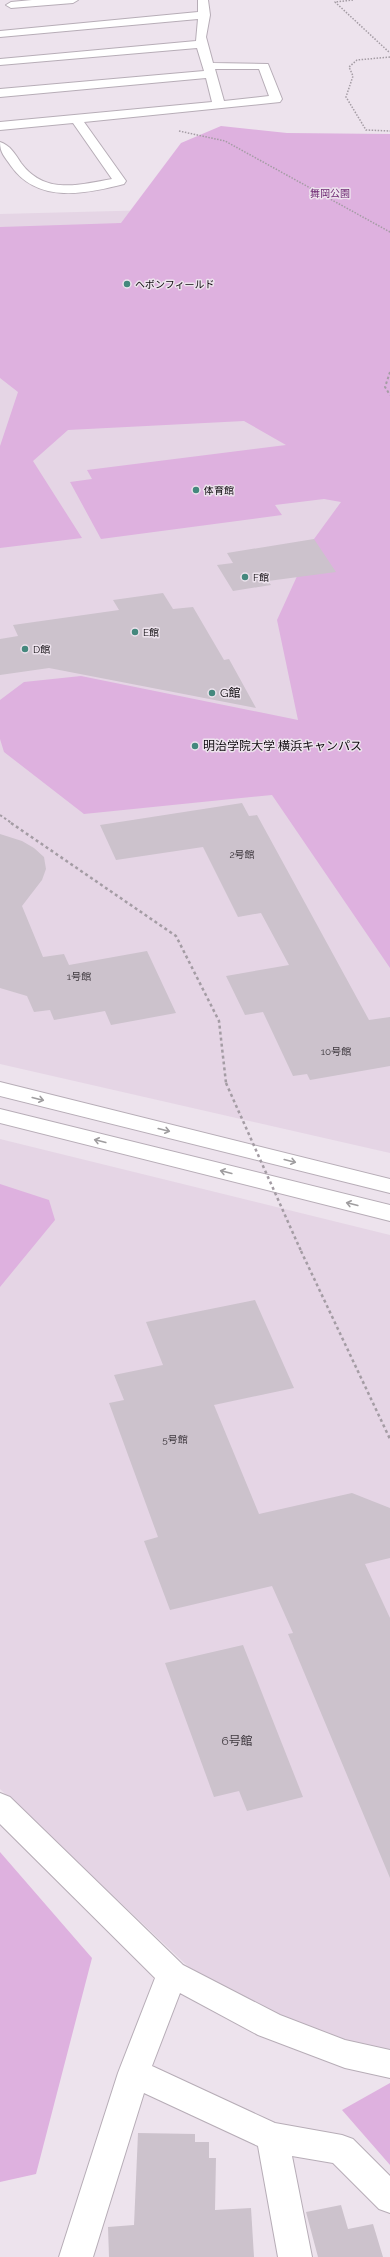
<svg xmlns="http://www.w3.org/2000/svg" width="390" height="2257" font-family="Raleway,'Noto Sans JP',sans-serif">
  <style>
    .built { fill: #e5d5e5 }
    .green { fill: #deb1df }
    .building { fill: #ccc2cc }
    .lines { fill: none; stroke-linecap: round; stroke-linejoin: round }
    .minor-casing { stroke: #b7adb7; stroke-width: 2 }
    .path-far2 { stroke: #a49ca4; stroke-width: 1.5; stroke-dasharray: 1.5 1.5; stroke-linecap: butt }
    .path-far1 { stroke: #a49ca4; stroke-width: 2; stroke-dasharray: 2.5 2.5; stroke-linecap: butt }
    .path { stroke: #a49ca4; stroke-width: 2.5; stroke-dasharray: 3 3; stroke-linecap: butt }
    .minor { fill: #fff; fill-rule: evenodd }
    .path-bridge { stroke: #a49ca4; stroke-width: 2.5; stroke-dasharray: 3 3; stroke-linecap: butt }
    .oneway { stroke: #9f9d9f }
    .poi-dot { fill: #44887d; stroke: #ede3ed; stroke-width: 1.5 }
    .labels { text-anchor: middle; dominant-baseline: central; stroke-width: 3; stroke-linejoin: round; paint-order: stroke }
    .far-park-label { font-size: 10px; fill: #6f2973; stroke: #ede3ed }
    .far-poi-label { font-size: 10px; fill: #0e0a0e; stroke: #ede3ed; text-anchor: start }
    .number-label { font-size: 10px; fill: #3e383e }
    .poi-label { font-size: 12px; fill: #0e0a0e; stroke: #ede3ed; text-anchor: start }
    .near-number-label { font-size: 12px; fill: #3e383e }
  </style>
  <rect width="100%" height="100%" fill="#ede3ed"/>
  <path class="built" d="M 155,210 L 390,428 L 390,1153 L 0,1064 L 0,214 Z
    M 0,1139 L 390,1235 L 390,2055 L 290,2024 L 195,1973 L 0,1789 Z"/>
  <path class="green" d="M 221,126 L 287,133 L 390,134 L 390,968 L 272,795 L 84,814 L 4,752 L 0,739 L 0,700 L 24,682 L 81,676 L 298,720 L 277,620 L 314,539 L 341,502 L 324,499 L 275,505 L 282,515 L 101,539 L 70,482 L 92,479 L 87,470 L 286,445 L 244,421 L 68,430 L 33,461 L 82,538 L 0,548 L 0,446 L 18,392 L 0,378 L 0,227 L 121,223 L 181,143 Z
    M 0,1184 L 49,1200 L 55,1220 L 0,1287 Z
    M 0,1852 L 92,1958 L 36,2174 L 0,2182 Z
    M 390,2083 L 390,2165 L 342,2110 Z"/>
  <path class="building" d="M 314,539 L 336,572 L 268,581 L 271,585 L 233,591 L 217,565 L 233,563 L 227,553 Z
    M 163,593 L 173,609 L 193,607 L 224,660 L 229,659 L 256,708 L 49,668 L 0,675 L 0,639 L 18,636 L 13,625 L 119,610 L 113,600 Z
    M 242,803 L 249,816 L 257,815 L 369,1020 L 390,1017 L 390,1066 L 310,1080 L 307,1074 L 293,1076 L 263,1012 L 245,1015 L 226,976 L 289,965 L 261,913 L 238,917 L 203,847 L 116,860 L 100,825 Z
    M 0,834 L 22,841 L 34,848 L 44,857 L 46,869 L 42,880 L 22,906 L 43,957 L 64,954 L 69,965 L 147,951 L 176,1013 L 111,1025 L 105,1011 L 54,1020 L 50,1010 L 34,1012 L 27,996 L 0,988 Z
    M 255,1300 L 294,1388 L 214,1405 L 259,1514 L 352,1493 L 390,1508 L 390,1558 L 365,1564 L 390,1618 L 390,1878 L 288,1634 L 293,1633 L 272,1586 L 170,1610 L 144,1541 L 158,1537 L 109,1403 L 124,1400 L 114,1375 L 163,1365 L 146,1322 Z
    M 243,1645 L 303,1797 L 247,1811 L 239,1791 L 214,1797 L 165,1663 Z
    M 138,2133 L 195,2134 L 195,2142 L 209,2142 L 209,2158 L 216,2158 L 215,2210 L 251,2208 L 254,2257 L 109,2257 L 108,2227 L 134,2225 Z
    M 341,2205 L 348,2229 L 373,2224 L 383,2257 L 318,2257 L 306,2212 Z"/>
  <g class="lines">
    <defs>
      <path id="minor" d="M 32,0 L 78,0 L 73,3 L 11,8 L 6,5 L 11,2 Z
        M 198,0 L 208,0 L 210,15 L 206,37 L 213,63 L 268,64 L 282,99 L 280,102 L 84,122 L 126,181 L 124,184 C 85,194 38,204 11,166 C 5,157 0,153 0,142 C 10,145 16,155 21,163 C 45,195 78,185 112,179 L 73,123 L 0,130 L 0,122 L 212,102 L 206,78 L 0,97 L 0,89 L 204,71 L 197,48 L 0,65 L 0,59 L 196,41 L 198,19 L 0,37 L 0,31 L 198,12 ZM 215,69 L 259,69 L 269,96 L 224,101 Z
        M 0,1082 L 390,1179 L 390,1193 L 0,1096 Z
        M 0,1109 L 390,1205 L 390,1221 L 0,1123 Z
        M 0,1793 L 10,1797 L 183,1965 L 280,2015 L 345,2040 L 390,2050 L 390,2078 L 345,2068 L 258,2035 L 180,1993 L 152,2066 L 275,2123 L 342,2135 L 353,2139 L 390,2176 L 390,2213 L 379,2209 L 333,2163 L 292,2156 L 312,2257 L 278,2257 L 258,2146 L 144,2093 L 93,2257 L 59,2257 L 118,2073 L 155,1978 L 0,1824 Z"/>
    </defs>
    <use href="#minor" class="minor-casing"/>
    <path class="path-far2" d="M 353,0 L 335,2 L 390,53
      M 390,57 L 357,60 L 349,67 L 353,76 L 346,97 L 366,130 L 390,131
      M 179,131 L 225,141 L 390,232"/>
    <path class="path-far1" d="M 390,372 L 385,387 L 390,395
      M 0,815 L 13,824"/>
    <path class="path" d="M 11,823 L 176,936 L 219,1021 L 226,1083
      M 301,1251 L 390,1439"/>
    <use href="#minor" class="minor"/>
    <path class="path-bridge" d="M 226,1083 L 301,1251"/>
  </g>
  <defs><path id="oneway-shaft" d="M-6 0H5M1.5-3L5.5 0L1.5 3" fill="none" stroke-width="1.6" stroke-linecap="round" stroke-linejoin="round"/></defs>
  <g class="oneway">
    <use href="#oneway-shaft" transform="translate(38 1099) rotate(14)"/>
    <use href="#oneway-shaft" transform="translate(164 1130) rotate(14)"/>
    <use href="#oneway-shaft" transform="translate(100 1141) rotate(-166)"/>
    <use href="#oneway-shaft" transform="translate(290 1161) rotate(14)"/>
    <use href="#oneway-shaft" transform="translate(226 1172) rotate(-166)"/>
    <use href="#oneway-shaft" transform="translate(352 1204) rotate(-166)"/>
  </g>
  <g class="poi-dot">
    <circle cx="127" cy="284" r="4"/>
    <circle cx="196" cy="490" r="4"/>
    <circle cx="245" cy="577" r="4"/>
    <circle cx="135" cy="632" r="4"/>
    <circle cx="25" cy="649" r="4"/>
    <circle cx="212" cy="693" r="4"/>
    <circle cx="195" cy="746" r="4"/>
  </g>
  <g class="labels">
    <g class="far-park-label">
      <text x="330" y="193">舞岡公園</text>
    </g>
    <g class="far-poi-label">
      <text x="135" y="284">ヘボンフィールド</text>
      <text x="204" y="490">体育館</text>
      <text x="253" y="577">F館</text>
      <text x="143" y="632">E館</text>
      <text x="33" y="649">D館</text>
    </g>
    <g class="number-label">
      <text x="242" y="854">2号館</text>
      <text x="79" y="976">1号館</text>
      <text x="336" y="1051">10号館</text>
      <text x="175" y="1439">5号館</text>
    </g>
    <g class="poi-label">
      <text x="220" y="693">G館</text>
      <text x="203" y="746">明治学院大学 横浜キャンパス</text>
    </g>
    <g class="near-number-label">
      <text x="237" y="1741">6号館</text>
    </g>
  </g>
</svg>
